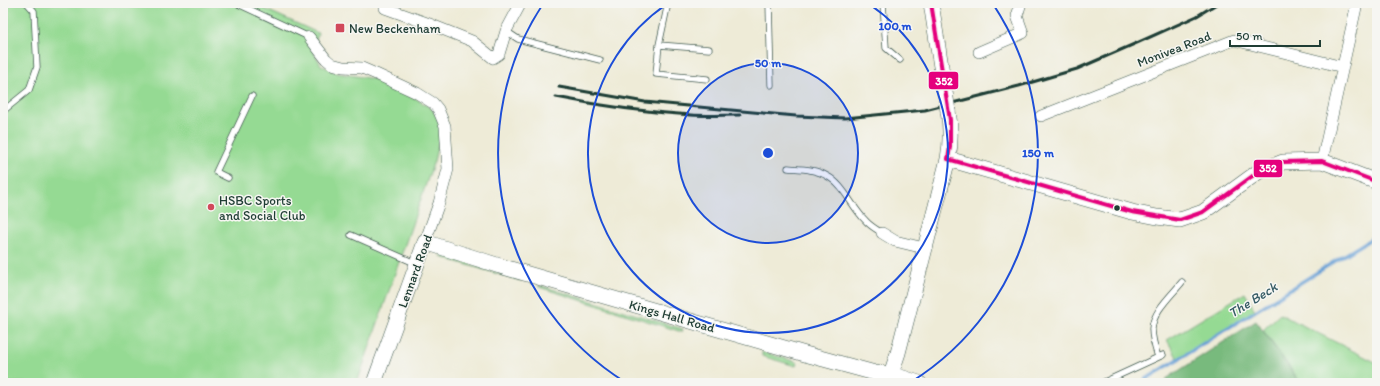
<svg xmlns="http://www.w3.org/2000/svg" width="1380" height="386" font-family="Itim,sans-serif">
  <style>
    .green { fill: #95da93; stroke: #5a8c64 }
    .forest { fill: #78ba7d; stroke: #4c7c58 }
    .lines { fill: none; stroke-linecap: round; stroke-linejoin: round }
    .stream { stroke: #67a0d6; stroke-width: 3.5 }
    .lane-casing { stroke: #3e574c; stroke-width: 7 }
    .street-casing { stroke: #3e574c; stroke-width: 12 }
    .secondary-casing { stroke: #3e574c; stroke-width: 16 }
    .lane { stroke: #fff; stroke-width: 5.5 }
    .street { stroke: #fff; stroke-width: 11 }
    .secondary { stroke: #fff; stroke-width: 15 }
    .rail { stroke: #1f3d34; stroke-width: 3 }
    .secondary-bridge-casing { stroke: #3e574c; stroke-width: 16; stroke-linecap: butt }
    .secondary-bridge { stroke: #fff; stroke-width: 15 }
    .bus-1-casing { stroke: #f6f6f2; stroke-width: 7 }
    .bus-1 { stroke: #e5007d; stroke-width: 4 }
    .ring { fill: none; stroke: #1d4ed8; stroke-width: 2 }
    .poi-dot { fill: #d1495b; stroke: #f6f6f2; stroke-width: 1.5 }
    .bus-dot { fill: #1f3d34; stroke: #f6f6f2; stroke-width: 1.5 }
    .labels { text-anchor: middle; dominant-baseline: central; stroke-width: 3; stroke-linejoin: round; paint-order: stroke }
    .poi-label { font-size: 13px; fill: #1f3d34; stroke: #f6f6f2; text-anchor: start }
    .street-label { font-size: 13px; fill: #1f3d34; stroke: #f6f6f2 }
    .water-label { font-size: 14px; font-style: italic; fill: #355b65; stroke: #f6f6f2 }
    .centre { fill: #1d4ed8; stroke: #f6f6f2; stroke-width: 2 }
    .ring-label { font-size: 12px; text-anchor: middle; font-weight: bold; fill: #1d4ed8; stroke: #f6f6f2; stroke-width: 3; stroke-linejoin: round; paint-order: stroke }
    .line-badge { stroke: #f6f6f2; stroke-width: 1.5 }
    .badge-label { font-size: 11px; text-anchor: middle; font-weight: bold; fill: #fff }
  </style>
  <rect width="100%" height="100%" fill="#f6f6f2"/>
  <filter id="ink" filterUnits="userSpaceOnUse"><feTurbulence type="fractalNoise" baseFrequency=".025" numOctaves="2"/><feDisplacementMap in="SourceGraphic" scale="8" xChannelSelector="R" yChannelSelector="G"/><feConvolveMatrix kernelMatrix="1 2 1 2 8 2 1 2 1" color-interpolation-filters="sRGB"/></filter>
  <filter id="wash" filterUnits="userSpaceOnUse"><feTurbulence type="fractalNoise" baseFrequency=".012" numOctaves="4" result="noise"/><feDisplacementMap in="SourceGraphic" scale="16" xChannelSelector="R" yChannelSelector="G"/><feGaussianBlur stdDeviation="0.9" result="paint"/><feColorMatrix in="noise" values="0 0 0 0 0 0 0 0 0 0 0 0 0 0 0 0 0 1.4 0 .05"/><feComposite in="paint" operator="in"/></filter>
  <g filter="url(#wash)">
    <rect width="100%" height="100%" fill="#eeebd7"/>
    <path class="green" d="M 3,3 L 247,3 L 259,8 L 260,7 L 318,33 L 313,51 L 321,65 L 337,73 L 374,79 L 412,96 L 432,109 L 438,118 L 441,131 L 434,161 L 357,383 L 3,383 Z
      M 442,255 L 521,280 L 521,281 L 441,257 Z
      M 539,285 L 683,329 L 682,332 L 539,287 Z
      M 1245,293 L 1256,312 L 1178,359 L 1167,340 Z
      M 1280,314 L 1377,363 L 1377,383 L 1301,383 L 1263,330 Z
      M 762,352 L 797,362 L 796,366 L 762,356 Z"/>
    <path class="forest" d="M 1256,321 L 1300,383 L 1169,383 L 1166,379 Z"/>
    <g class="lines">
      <path class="stream" d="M 1140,383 L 1377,235"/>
    </g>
  </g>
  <g filter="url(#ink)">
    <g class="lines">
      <defs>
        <path id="lane" d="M 236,3 L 309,37
          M 668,3 L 659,45 L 656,74 L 707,79
          M 769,3 L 771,85
          M 883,3 L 886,48 L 900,60
          M 506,31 L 518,39 L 600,60
          M 659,45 L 709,49
          M 3,111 L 29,90 L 37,67 L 34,11 L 27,3
          M 788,168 C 801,169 816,169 827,176 C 843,184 852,207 865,220 C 870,226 876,229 882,233
          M 228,178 L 216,172 L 252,96
          M 351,235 L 417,264
          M 1158,357 C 1155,348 1152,339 1152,329 C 1153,311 1171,296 1182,282
          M 1102,383 L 1163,355"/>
        <path id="street" d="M 385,8 L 432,25 L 472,41 L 493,58 L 499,54 L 506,31 L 521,3
          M 309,37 L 326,59 L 332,64 L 343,67 L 362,68 L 376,74 L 417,93 L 433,103 L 438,109 L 445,126 L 448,169 L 439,203 L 425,242
          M 979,52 L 1023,33 L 1017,16 L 1021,3
          M 1041,116 L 1234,40 L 1343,67
          M 1322,161 L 1357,3
          M 882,233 L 895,241 L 924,248"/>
        <path id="secondary" d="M 931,3 L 942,73
          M 948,159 L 1132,212 L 1157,217 L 1180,220 L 1203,212 L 1258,172 L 1283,162 L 1322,161 L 1377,182
          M 891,374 L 898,353 L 948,159 C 951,142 951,127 948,111
          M 374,383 L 425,242 L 500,266 L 805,354 L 875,373 L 891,374 L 919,383"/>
      </defs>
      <use href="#lane" class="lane-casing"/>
      <use href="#street" class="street-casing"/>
      <use href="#secondary" class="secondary-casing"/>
      <use href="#lane" class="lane"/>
      <use href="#street" class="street"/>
      <use href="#secondary" class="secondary"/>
      <path class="rail" d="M 559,87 L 645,102 L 796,116 L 845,118 L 925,110 L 1019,86 L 1077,69 L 1139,42 L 1197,16 L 1218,3
        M 556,97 C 601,106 646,112 691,115 C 707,116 724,115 740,115"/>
      <defs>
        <path id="secondary-bridge" d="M 942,73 L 948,111"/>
      </defs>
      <use href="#secondary-bridge" class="secondary-bridge-casing"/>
      <use href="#secondary-bridge" class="secondary-bridge"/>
      <defs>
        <path id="bus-1" d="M 931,3 L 950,120 L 950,147 L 948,159
          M 948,159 L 1132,212 L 1180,220 L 1203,212 L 1258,172 L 1283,162 L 1322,161 L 1377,182"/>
      </defs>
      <use href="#bus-1" class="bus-1-casing"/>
      <use href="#bus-1" class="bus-1"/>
    </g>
  </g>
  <circle cx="768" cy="153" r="90" fill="#1d4ed8" fill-opacity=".12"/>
  <g class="ring">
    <circle cx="768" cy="153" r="90"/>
    <path d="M869 4A180 180 0 1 1 667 4"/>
    <path d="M625 382A270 270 0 0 1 543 4M993 4A270 270 0 0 1 911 382"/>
  </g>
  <g class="poi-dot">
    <rect x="335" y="23" width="10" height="10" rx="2"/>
    <circle cx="211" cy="207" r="4"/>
  </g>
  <circle class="bus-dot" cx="1117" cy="208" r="3.5"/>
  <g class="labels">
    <g class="poi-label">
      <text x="349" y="28">New Beckenham</text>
      <text x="219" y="200">HSBC Sports<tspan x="219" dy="15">and Social Club</tspan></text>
    </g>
    <g class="street-label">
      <text transform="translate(1174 49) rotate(-21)">Monivea Road</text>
      <text transform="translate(415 271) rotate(-70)">Lennard Road</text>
      <text transform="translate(672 316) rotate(16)">Kings Hall Road</text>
    </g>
    <g class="water-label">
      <text transform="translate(1253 300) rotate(-32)">The Beck</text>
    </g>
  </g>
  <circle cx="768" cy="153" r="6" class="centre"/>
  <g class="ring-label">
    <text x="895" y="30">100 m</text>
    <text x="768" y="67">50 m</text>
    <text x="1038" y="157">150 m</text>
  </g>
  <g class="line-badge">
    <rect x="928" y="71" width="31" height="19" rx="4" fill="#e5007d"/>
    <rect x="1253" y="159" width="30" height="19" rx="4" fill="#e5007d"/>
  </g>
  <g class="badge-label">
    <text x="944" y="85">352</text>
    <text x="1268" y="172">352</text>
  </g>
  <rect width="1380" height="386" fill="none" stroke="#f6f6f2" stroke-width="16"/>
  <path d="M1230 40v6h90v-6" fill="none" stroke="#1f3d34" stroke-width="2"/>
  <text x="1236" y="40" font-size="12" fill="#1f3d34" stroke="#f6f6f2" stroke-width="3" paint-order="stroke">50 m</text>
</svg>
